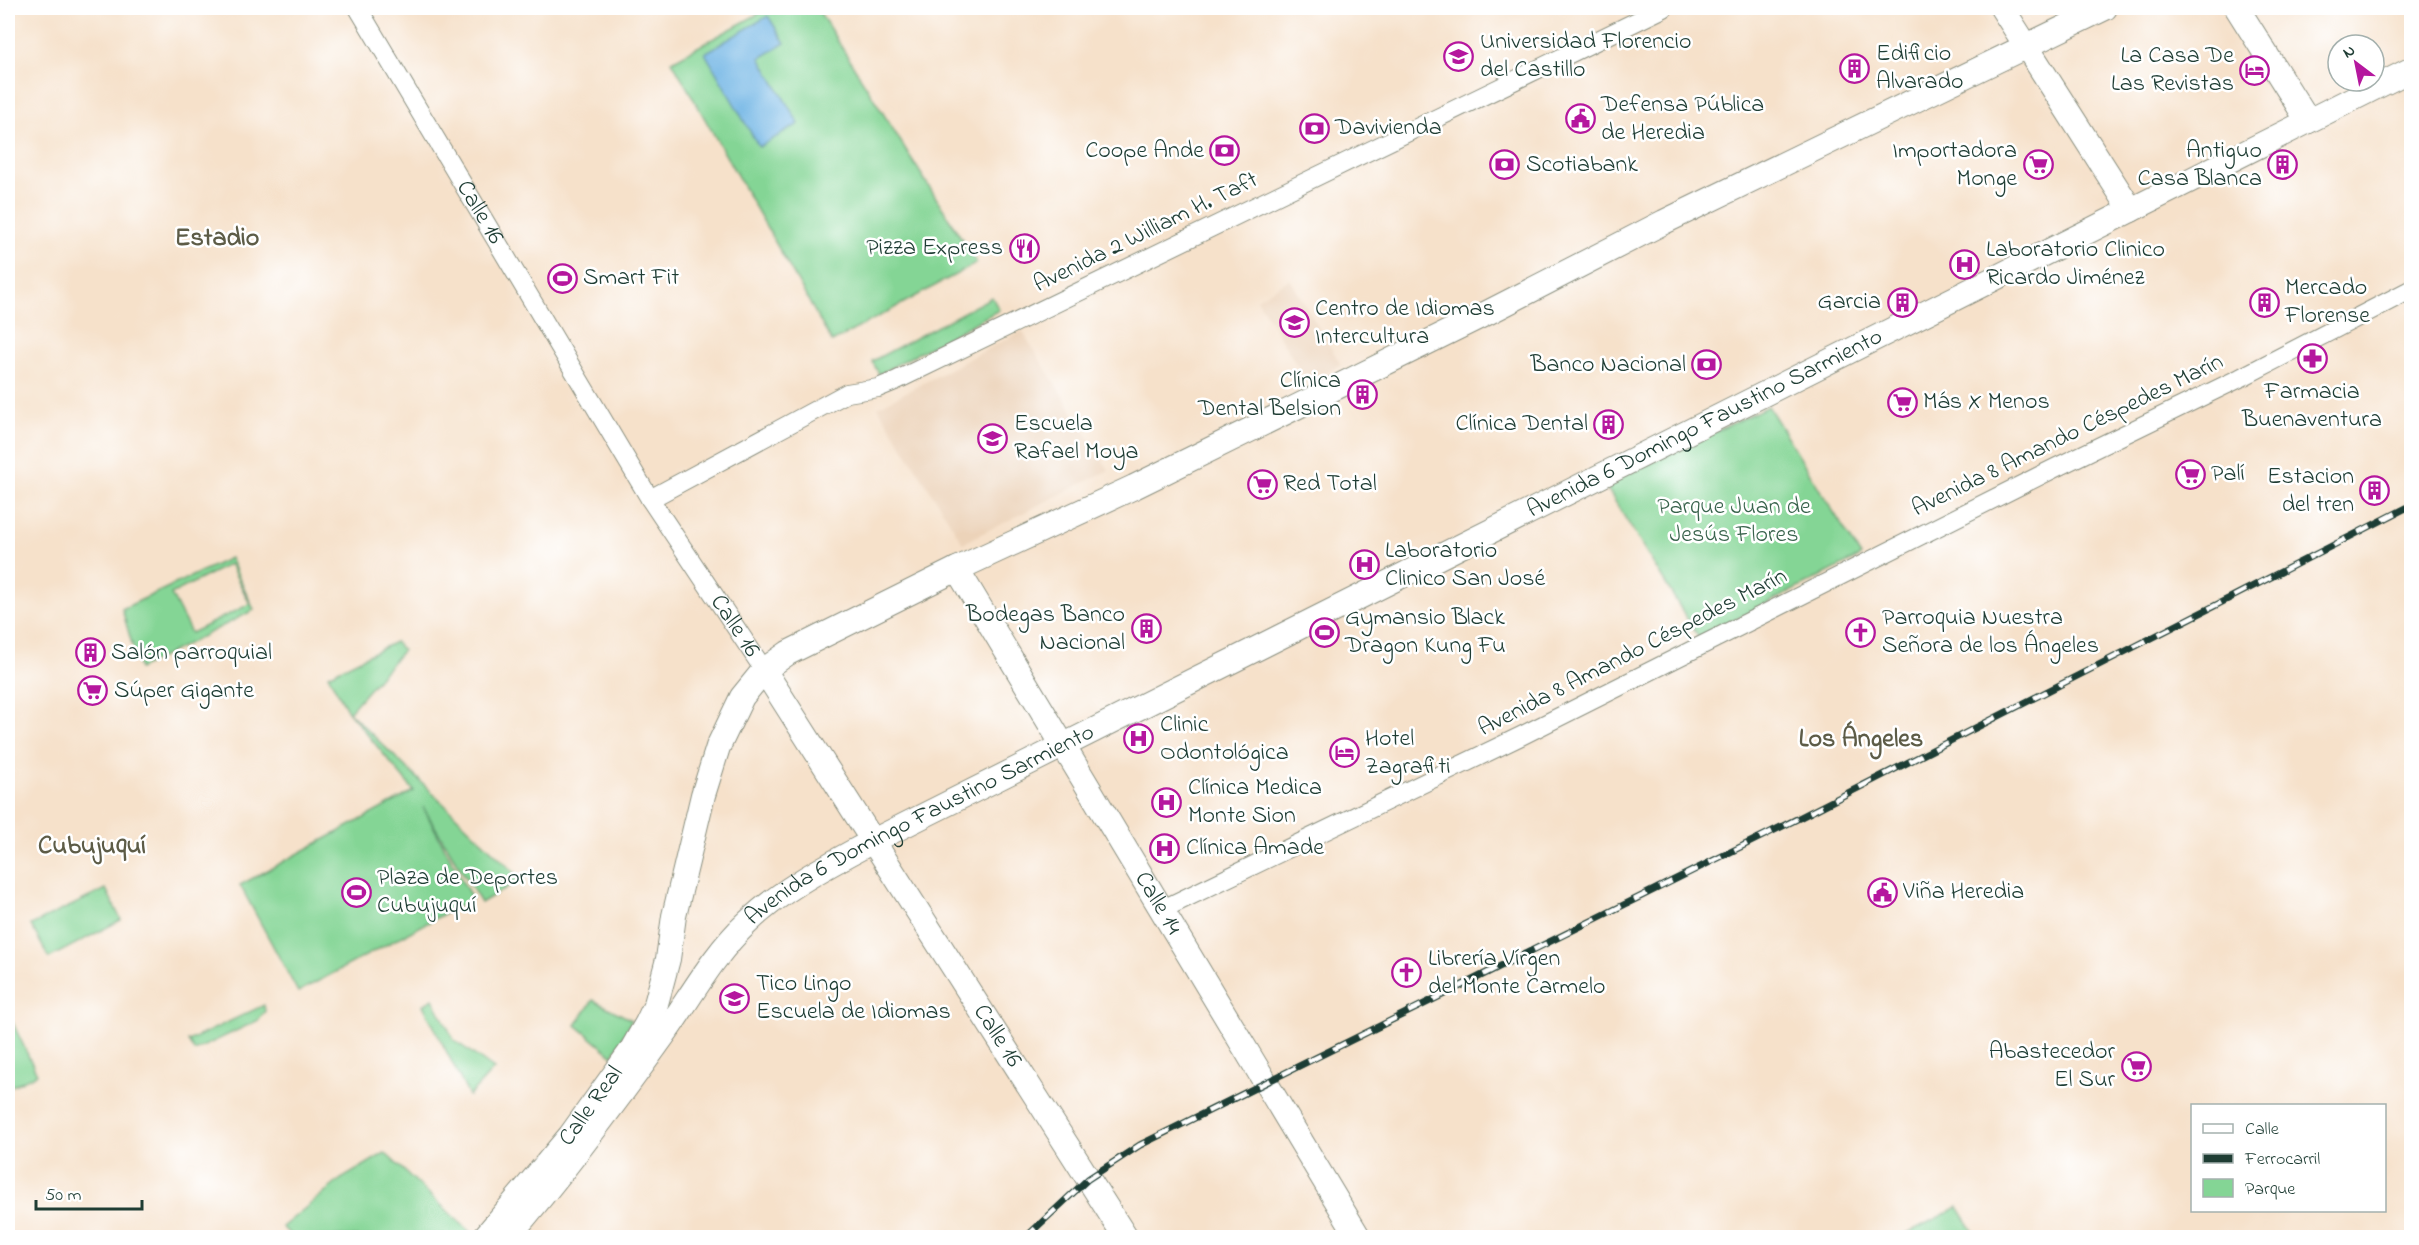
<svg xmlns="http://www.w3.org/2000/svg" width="2419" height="1245" font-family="'Indie Flower',sans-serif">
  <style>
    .built { fill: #ecd3b9 }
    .green { fill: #84d595; stroke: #528964; stroke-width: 1.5; fill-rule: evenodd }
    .water { fill: #6db3e4; stroke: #46788c; stroke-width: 1.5 }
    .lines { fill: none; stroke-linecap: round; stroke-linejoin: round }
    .minor-casing { stroke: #8a8f7f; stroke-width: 20 }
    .major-casing { stroke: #8a8f7f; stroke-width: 26 }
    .minor { stroke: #fff; stroke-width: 18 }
    .major { stroke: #fff; stroke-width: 24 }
    .rail-casing { stroke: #1f3d34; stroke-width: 7 }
    .rail { stroke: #fff; stroke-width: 4.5; stroke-dasharray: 14; stroke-linecap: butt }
    .labels { text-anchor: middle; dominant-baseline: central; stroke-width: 5; stroke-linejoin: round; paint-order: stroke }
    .poi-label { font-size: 24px; fill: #1f3d34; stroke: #fff; text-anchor: start }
    .street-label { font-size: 24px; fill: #1f3d34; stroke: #fff }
    .park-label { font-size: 24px; fill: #38634c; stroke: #fff }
    .neighbourhood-label { font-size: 26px; font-weight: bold; fill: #5d5c47; stroke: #fff }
  </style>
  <rect width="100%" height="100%" fill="#fff"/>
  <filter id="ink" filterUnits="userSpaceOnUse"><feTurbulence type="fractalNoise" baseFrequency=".0167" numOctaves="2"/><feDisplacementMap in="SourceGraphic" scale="12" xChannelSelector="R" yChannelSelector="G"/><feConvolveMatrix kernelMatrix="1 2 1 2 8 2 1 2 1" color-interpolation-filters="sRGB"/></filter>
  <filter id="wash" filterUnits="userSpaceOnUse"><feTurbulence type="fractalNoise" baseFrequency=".008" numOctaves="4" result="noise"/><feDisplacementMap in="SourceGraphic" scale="24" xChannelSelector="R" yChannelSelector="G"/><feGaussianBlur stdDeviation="1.35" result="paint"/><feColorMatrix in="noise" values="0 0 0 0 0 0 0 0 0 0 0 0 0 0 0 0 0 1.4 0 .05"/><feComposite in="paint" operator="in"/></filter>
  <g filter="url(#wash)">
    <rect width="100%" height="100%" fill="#f6e1ca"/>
    <path class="built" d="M 1290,279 L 1341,365 L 1311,383 L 1304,377 L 1257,299 Z
      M 1022,331 L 1109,470 L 963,543 L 878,407 Z"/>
    <path class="green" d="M 769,8 L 817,8 L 977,263 L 832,342 L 672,61 Z
      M 992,297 L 999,310 L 879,374 L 872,361 Z
      M 1768,406 L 1861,556 L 1699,638 L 1605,485 Z
      M 230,558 L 254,610 L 139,669 L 122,609 ZM 230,564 L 250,604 L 191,633 L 171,594 Z
      M 395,642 L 403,650 L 349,712 L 521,879 L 481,903 L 423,807 L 472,899 L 298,992 L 240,885 L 414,791 L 348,711 L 328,675 Z
      M 106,889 L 121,920 L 49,958 L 31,925 Z
      M 433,999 L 454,1040 L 494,1069 L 469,1096 L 423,1005 Z
      M 593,1000 L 632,1020 L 613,1056 L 576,1025 Z
      M 264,1005 L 265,1011 L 259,1020 L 194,1051 L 188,1041 Z
      M 8,1013 L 37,1074 L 8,1088 Z
      M 385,1153 L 470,1232 L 464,1237 L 293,1237 L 282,1227 L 341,1179 Z
      M 1958,1207 L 1977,1237 L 1900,1237 Z"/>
    <path class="water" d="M 768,16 L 785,43 L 760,58 L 799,124 L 759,147 L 705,53 Z"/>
  </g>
  <g filter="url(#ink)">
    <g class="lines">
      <defs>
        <g id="minor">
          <path id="s1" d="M 358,8 L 650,499 L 764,670"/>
          <path d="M 650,499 L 847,393 L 878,388 L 895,381 L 1664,8"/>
          <path d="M 1163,909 L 1521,736 L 2055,468 L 2240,378 L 2412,289"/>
        </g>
        <g id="major">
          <path d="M 2002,8 L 2131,210"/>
          <path d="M 2237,8 L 2308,121"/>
          <path id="s2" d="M 957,569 L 1359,1238"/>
          <path id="s3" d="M 764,670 L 1126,1238"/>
          <path id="s4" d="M 484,1238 L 570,1136 L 631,1051 L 647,1023 L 656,1004 L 668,959 L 674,916 L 703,795 L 718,747 L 742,697 L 764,670 L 788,653 L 957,569 L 1134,487 L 1489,312 L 1664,222 L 2105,8"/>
          <path id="s5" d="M 507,1238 C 563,1173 613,1106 663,1036 C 691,997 712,956 747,923 C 783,888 829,865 873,841 L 2412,69"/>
        </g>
      </defs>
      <use href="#minor" class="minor-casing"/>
      <use href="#major" class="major-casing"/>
      <use href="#minor" class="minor"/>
      <use href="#major" class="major"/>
      <defs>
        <path id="rail" d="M 1025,1238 L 1088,1179 L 1140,1145 L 1801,817 L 2412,505"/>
      </defs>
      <use href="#rail" class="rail-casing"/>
      <use href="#rail" class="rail"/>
    </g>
  </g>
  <defs>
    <symbol id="university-ring" viewBox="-11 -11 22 22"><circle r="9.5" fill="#fff" stroke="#b5179e" stroke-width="1.5"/><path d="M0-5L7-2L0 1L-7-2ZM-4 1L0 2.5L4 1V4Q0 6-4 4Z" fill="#b5179e"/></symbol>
    <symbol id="building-ring" viewBox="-11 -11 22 22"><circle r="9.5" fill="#fff" stroke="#b5179e" stroke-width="1.5"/><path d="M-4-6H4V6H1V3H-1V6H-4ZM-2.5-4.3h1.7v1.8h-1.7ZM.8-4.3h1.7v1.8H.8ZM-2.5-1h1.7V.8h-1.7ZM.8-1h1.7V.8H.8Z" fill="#b5179e"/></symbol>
    <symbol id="hotel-ring" viewBox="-11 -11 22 22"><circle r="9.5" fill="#fff" stroke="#b5179e" stroke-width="1.5"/><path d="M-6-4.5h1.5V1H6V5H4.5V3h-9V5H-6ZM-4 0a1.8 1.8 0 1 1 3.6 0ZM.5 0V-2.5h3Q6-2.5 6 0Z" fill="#b5179e"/></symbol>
    <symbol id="civic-ring" viewBox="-11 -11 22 22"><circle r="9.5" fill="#fff" stroke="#b5179e" stroke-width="1.5"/><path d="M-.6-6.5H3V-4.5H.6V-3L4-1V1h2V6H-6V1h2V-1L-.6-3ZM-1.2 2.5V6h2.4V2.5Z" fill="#b5179e"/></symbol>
    <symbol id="bank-ring" viewBox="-11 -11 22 22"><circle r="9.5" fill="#fff" stroke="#b5179e" stroke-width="1.5"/><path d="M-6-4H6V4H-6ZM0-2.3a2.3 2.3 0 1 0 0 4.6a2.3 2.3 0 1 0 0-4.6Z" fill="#b5179e"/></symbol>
    <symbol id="supermarket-ring" viewBox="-11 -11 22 22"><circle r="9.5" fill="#fff" stroke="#b5179e" stroke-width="1.5"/><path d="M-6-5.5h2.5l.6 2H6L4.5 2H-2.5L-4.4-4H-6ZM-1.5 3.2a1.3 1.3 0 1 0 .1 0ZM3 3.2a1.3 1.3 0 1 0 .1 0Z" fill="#b5179e"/></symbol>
    <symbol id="restaurant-ring" viewBox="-11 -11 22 22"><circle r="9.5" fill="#fff" stroke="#b5179e" stroke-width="1.5"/><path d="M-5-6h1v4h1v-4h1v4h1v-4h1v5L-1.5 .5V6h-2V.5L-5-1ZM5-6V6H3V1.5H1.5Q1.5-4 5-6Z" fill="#b5179e"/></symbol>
    <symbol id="hospital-ring" viewBox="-11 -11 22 22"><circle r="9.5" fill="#fff" stroke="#b5179e" stroke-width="1.5"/><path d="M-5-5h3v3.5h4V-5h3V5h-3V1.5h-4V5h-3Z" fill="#b5179e"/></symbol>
    <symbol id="stadium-ring" viewBox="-11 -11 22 22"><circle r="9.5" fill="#fff" stroke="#b5179e" stroke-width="1.5"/><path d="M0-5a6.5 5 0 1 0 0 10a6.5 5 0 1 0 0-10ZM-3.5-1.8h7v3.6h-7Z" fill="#b5179e"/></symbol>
    <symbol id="pharmacy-ring" viewBox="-11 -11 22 22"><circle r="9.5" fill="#fff" stroke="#b5179e" stroke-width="1.5"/><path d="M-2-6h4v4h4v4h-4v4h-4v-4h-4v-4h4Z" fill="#b5179e"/></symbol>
    <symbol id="school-ring" viewBox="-11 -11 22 22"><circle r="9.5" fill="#fff" stroke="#b5179e" stroke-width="1.5"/><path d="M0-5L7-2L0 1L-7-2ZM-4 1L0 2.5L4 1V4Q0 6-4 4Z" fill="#b5179e"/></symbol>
    <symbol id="church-ring" viewBox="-11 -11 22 22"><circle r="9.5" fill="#fff" stroke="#b5179e" stroke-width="1.5"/><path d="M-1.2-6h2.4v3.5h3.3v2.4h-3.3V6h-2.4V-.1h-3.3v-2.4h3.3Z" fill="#b5179e"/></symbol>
  </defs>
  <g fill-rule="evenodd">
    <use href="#university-ring" x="1442" y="40" width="33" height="33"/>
    <use href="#building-ring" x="1838" y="52" width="33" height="33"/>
    <use href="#hotel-ring" x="2238" y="54" width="33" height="33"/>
    <use href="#civic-ring" x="1564" y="102" width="33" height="33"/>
    <use href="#bank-ring" x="1298" y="112" width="33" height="33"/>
    <use href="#bank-ring" x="1208" y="134" width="33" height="33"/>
    <use href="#bank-ring" x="1488" y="148" width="33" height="33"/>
    <use href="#supermarket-ring" x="2022" y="148" width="33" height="33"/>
    <use href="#building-ring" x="2266" y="148" width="33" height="33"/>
    <use href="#restaurant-ring" x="1008" y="232" width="33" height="33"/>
    <use href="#hospital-ring" x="1948" y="248" width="33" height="33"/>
    <use href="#stadium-ring" x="546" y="262" width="33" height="33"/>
    <use href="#building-ring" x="1886" y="286" width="33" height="33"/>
    <use href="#building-ring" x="2248" y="286" width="33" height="33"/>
    <use href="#university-ring" x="1278" y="306" width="33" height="33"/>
    <use href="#pharmacy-ring" x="2296" y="342" width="33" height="33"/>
    <use href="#bank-ring" x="1690" y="348" width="33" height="33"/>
    <use href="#building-ring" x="1346" y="378" width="33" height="33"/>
    <use href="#supermarket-ring" x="1886" y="386" width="33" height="33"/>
    <use href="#building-ring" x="1592" y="408" width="33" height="33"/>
    <use href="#school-ring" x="976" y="422" width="33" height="33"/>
    <use href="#supermarket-ring" x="2174" y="458" width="33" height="33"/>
    <use href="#supermarket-ring" x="1246" y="468" width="33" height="33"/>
    <use href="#building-ring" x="2358" y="474" width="33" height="33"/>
    <use href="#hospital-ring" x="1348" y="548" width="33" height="33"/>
    <use href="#building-ring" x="1130" y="612" width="33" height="33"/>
    <use href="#stadium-ring" x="1308" y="616" width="33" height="33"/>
    <use href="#church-ring" x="1844" y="616" width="33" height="33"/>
    <use href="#building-ring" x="74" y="636" width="33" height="33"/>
    <use href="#supermarket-ring" x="76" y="674" width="33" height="33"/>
    <use href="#hospital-ring" x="1122" y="722" width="33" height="33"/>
    <use href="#hotel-ring" x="1328" y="736" width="33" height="33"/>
    <use href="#hospital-ring" x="1150" y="786" width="33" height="33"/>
    <use href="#hospital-ring" x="1148" y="832" width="33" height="33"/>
    <use href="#stadium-ring" x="340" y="876" width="33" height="33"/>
    <use href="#civic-ring" x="1866" y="876" width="33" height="33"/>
    <use href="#church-ring" x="1390" y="956" width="33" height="33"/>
    <use href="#school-ring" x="718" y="982" width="33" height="33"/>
    <use href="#supermarket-ring" x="2120" y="1050" width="33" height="33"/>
  </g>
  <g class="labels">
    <g class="poi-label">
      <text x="1480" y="42">Universidad Florencio<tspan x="1480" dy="28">del Castillo</tspan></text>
      <text x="1876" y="54">Edificio<tspan x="1876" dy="28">Alvarado</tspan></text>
      <text x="2234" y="56" text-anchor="end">La Casa De<tspan x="2234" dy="28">Las Revistas</tspan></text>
      <text x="1601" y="105">Defensa Pública<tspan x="1601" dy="28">de Heredia</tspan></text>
      <text x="1335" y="128">Davivienda</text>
      <text x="1204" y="151" text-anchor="end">Coope Ande</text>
      <text x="2017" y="151" text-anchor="end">Importadora<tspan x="2017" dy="28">Monge</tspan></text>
      <text x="2262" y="151" text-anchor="end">Antiguo<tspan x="2262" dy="28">Casa Blanca</tspan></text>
      <text x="1526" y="165">Scotiabank</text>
      <text x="1003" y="248" text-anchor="end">Pizza Express</text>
      <text x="1986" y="250">Laboratorio Clinico<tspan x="1986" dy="28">Ricardo Jiménez</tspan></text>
      <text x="583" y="278">Smart Fit</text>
      <text x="2285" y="288">Mercado<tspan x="2285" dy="28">Florense</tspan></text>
      <text x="1881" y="302" text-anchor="end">Garcia</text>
      <text x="1315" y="309">Centro de Idiomas<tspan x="1315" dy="28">Intercultura</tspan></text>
      <text x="1686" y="365" text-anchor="end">Banco Nacional</text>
      <text x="1341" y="381" text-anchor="end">Clínica<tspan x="1341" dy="28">Dental Belsion</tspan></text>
      <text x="2312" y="392" text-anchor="middle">Farmacia<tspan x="2312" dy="28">Buenaventura</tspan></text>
      <text x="1923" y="402">Más X Menos</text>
      <text x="1014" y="424">Escuela<tspan x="1014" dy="28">Rafael Moya</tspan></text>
      <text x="1588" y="424" text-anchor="end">Clínica Dental</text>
      <text x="2211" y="474">Palí</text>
      <text x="2354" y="477" text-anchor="end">Estacion<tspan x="2354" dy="28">del tren</tspan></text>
      <text x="1283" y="484">Red Total</text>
      <text x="1385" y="551">Laboratorio<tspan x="1385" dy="28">Clinico San José</tspan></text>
      <text x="1125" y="615" text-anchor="end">Bodegas Banco<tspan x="1125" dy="28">Nacional</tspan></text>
      <text x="1345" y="618">Gymansio Black<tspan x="1345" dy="28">Dragon Kung Fu</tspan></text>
      <text x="1882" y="618">Parroquia Nuestra<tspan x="1882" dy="28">Señora de los Ángeles</tspan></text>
      <text x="111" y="653">Salón parroquial</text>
      <text x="114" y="691">Súper Gigante</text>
      <text x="1160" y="725">Clinic<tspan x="1160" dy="28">Odontológica</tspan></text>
      <text x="1365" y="739">Hotel<tspan x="1365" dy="28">Zagrafiti</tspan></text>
      <text x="1188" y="788">Clínica Medica<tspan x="1188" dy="28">Monte Sion</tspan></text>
      <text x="1186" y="848">Clínica Amade</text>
      <text x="377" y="878">Plaza de Deportes<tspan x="377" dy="28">Cubujuquí</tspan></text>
      <text x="1903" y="892">Viña Heredia</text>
      <text x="1428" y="959">Librería Vírgen<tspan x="1428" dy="28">del Monte Carmelo</tspan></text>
      <text x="756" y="984">Tico Lingo<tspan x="756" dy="28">Escuela de Idiomas</tspan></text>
      <text x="2115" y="1052" text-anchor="end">Abastecedor<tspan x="2115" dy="28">El Sur</tspan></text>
    </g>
    <g class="street-label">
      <text stroke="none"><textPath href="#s1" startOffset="238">Calle 16</textPath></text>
      <text transform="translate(1146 233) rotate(-26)">Avenida 2 William H. Taft</text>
      <text stroke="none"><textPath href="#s5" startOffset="1478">Avenida 6 Domingo Faustino Sarmiento</textPath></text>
      <text transform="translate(2068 436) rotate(-26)">Avenida 8 Amando Céspedes Marín</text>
      <text stroke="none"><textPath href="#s1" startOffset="724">Calle 16</textPath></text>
      <text transform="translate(1633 653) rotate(-27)">Avenida 8 Amando Céspedes Marín</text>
      <text stroke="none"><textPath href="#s5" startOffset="596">Avenida 6 Domingo Faustino Sarmiento</textPath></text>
      <text stroke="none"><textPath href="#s2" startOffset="390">Calle 14</textPath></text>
      <text stroke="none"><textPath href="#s3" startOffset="434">Calle 16</textPath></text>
      <text stroke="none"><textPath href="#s4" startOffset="170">Calle Real</textPath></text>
    </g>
    <g class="park-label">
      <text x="1734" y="507">Parque Juan de<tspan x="1734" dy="28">Jesús Flores</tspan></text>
    </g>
    <g class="neighbourhood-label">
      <text x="217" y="239">Estadio</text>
      <text x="1861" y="740">Los Ángeles</text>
      <text x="92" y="847">Cubujuquí</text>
    </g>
  </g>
  <rect width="2419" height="1245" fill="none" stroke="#fff" stroke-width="30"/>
  <rect x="2191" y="1104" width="195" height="108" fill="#ffffff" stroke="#a5b1ae" stroke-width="1.5"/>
  <rect x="2203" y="1124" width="30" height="9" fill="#ffffff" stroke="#a5b1ae" stroke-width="1.5"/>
  <text x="2245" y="1134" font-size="18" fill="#1f3d34">Calle</text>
  <rect x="2203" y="1154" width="30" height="9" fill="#1f3d34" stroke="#a5b1ae" stroke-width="1.5"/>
  <text x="2245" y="1164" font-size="18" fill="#1f3d34">Ferrocarril</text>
  <rect x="2203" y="1179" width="30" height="18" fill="#84d595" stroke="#a5b1ae" stroke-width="1.5"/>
  <text x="2245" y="1194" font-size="18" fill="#1f3d34">Parque</text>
  <g transform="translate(2356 63) rotate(328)"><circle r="28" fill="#ffffff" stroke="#a5b1ae" stroke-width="1.5"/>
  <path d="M0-4.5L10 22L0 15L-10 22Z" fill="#b5179e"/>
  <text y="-9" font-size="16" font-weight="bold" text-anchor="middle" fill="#1f3d34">N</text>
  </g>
  <path d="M36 1200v9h106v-9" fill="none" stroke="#1f3d34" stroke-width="3"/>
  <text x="45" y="1200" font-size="18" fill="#1f3d34" stroke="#ffffff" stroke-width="4.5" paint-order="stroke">50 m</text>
</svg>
